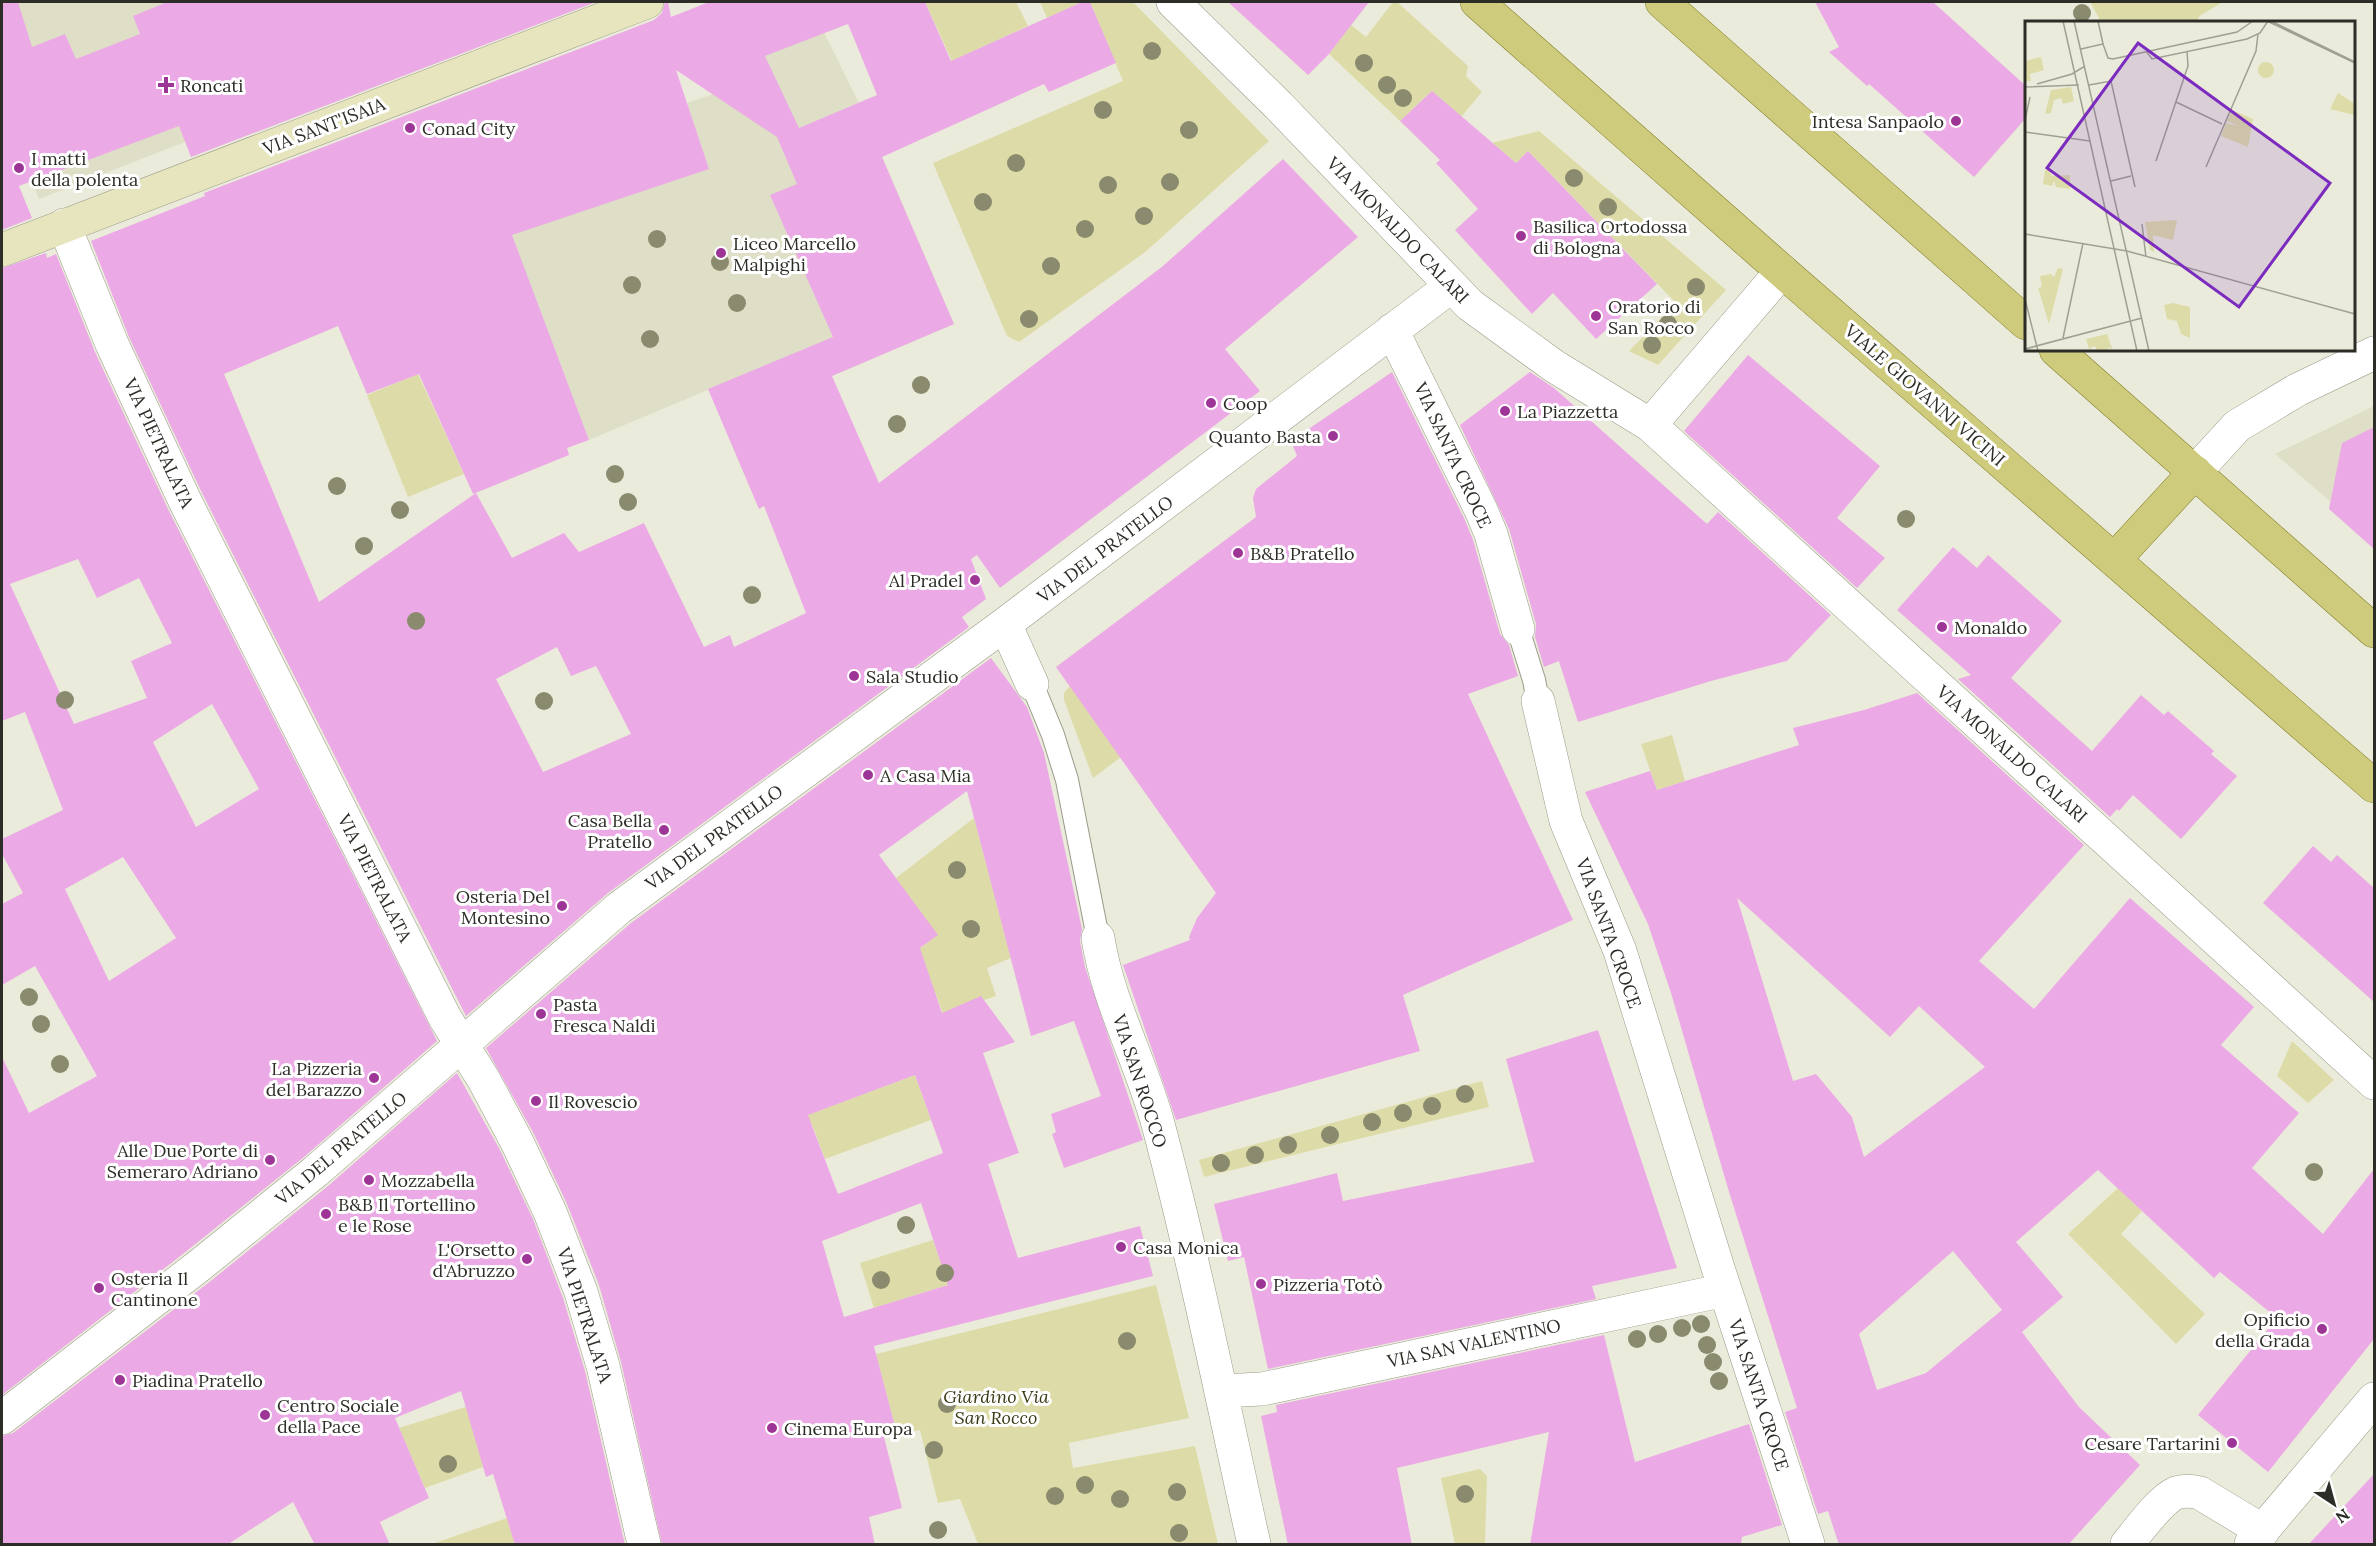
<svg xmlns="http://www.w3.org/2000/svg" width="2376" height="1546" font-family="Lora,serif">
  <style>
    .built { fill: #dfdfc7 }
    .green { fill: #dddca9 }
    .building { fill: #ebaae5; fill-rule: evenodd }
    .lines { fill: none; stroke-linecap: round; stroke-linejoin: round }
    .lane-casing { stroke: #9a9a8a; stroke-width: 24 }
    .street-casing { stroke: #9a9a8a; stroke-width: 34 }
    .secondary-casing { stroke: #9a9a8a; stroke-width: 34 }
    .primary-casing { stroke: #817e26; stroke-width: 34 }
    .lane { stroke: #fff; stroke-width: 22 }
    .street { stroke: #fff; stroke-width: 33 }
    .secondary { stroke: #e7e5be; stroke-width: 33 }
    .primary { stroke: #cecb7d; stroke-width: 33 }
    .tree { fill: #8a8a6e }
    .poi-dot { fill: #9d3597; stroke: #fff; stroke-width: 2 }
    .labels { text-anchor: middle; dominant-baseline: central; stroke-width: 6; stroke-linejoin: round; paint-order: stroke }
    .poi-label { font-size: 18px; fill: #2d2d27; stroke: #fff; text-anchor: start }
    .street-label { font-size: 18px; fill: #2d2d27; stroke: #fff }
    .park-label { font-size: 18px; font-style: italic; fill: #3b3a15; stroke: #fff }
    .inset-road { fill: none; stroke: #9f9f93; stroke-width: 1.5 }
    .view { fill: #7b2cbf; fill-opacity: 0.15; stroke: #7b2cbf; stroke-width: 3 }
    .inset-edge { fill: none; stroke: #2d2d27; stroke-width: 3 }
  </style>
  <rect width="100%" height="100%" fill="#ebebdb"/>
  <path class="built" d="M 2,2 L 347,2 L 372,69 L 39,199 L 2,102 Z
    M 709,2 L 809,2 L 859,103 L 954,324 L 832,376 L 817,344 L 589,440 L 491,181 L 691,115 L 687,103 L 734,87 L 706,3 Z
    M 2374,406 L 2374,539 L 2275,454 Z"/>
  <path class="green" d="M 925,2 L 1016,2 L 1028,26 L 952,61 Z
    M 1040,2 L 1082,2 L 1047,18 Z
    M 1090,2 L 1133,2 L 1269,141 L 1144,253 L 1019,342 L 1007,336 L 933,163 L 1123,81 Z
    M 1393,2 L 1397,2 L 1468,66 L 1466,76 L 1482,92 L 1461,117 L 1432,91 L 1400,121 L 1329,54 L 1351,25 L 1366,37 Z
    M 2090,2 L 2223,2 L 2201,15 L 2195,22 L 2101,22 Z
    M 1539,131 L 1726,290 L 1658,365 L 1629,351 L 1676,303 L 1528,151 L 1516,163 L 1492,143 Z
    M 418,374 L 464,474 L 408,497 L 367,395 Z
    M 1070,686 L 1121,757 L 1093,778 L 1064,700 L 1064,693 Z
    M 1672,735 L 1685,781 L 1657,790 L 1641,744 Z
    M 974,818 L 1011,958 L 987,968 L 996,996 L 943,1014 L 935,992 L 923,996 L 909,957 L 936,936 L 896,878 Z
    M 2292,1041 L 2334,1080 L 2308,1103 L 2277,1076 Z
    M 915,1075 L 931,1120 L 825,1159 L 812,1124 L 749,1147 L 745,1138 Z
    M 1482,1081 L 1489,1107 L 1204,1177 L 1199,1160 Z
    M 2118,1188 L 2142,1211 L 2121,1234 L 2205,1314 L 2176,1344 L 2068,1234 Z
    M 933,1240 L 940,1261 L 960,1255 L 967,1279 L 874,1308 L 860,1263 Z
    M 1156,1285 L 1189,1418 L 1069,1443 L 1073,1468 L 1195,1446 L 1218,1544 L 978,1544 L 960,1499 L 938,1503 L 920,1430 L 897,1434 L 876,1354 Z
    M 472,1405 L 483,1467 L 425,1488 L 399,1428 Z
    M 1480,1469 L 1487,1476 L 1485,1544 L 1455,1544 L 1441,1478 Z
    M 507,1518 L 515,1544 L 432,1544 Z"/>
  <path class="building" d="M 2,2 L 18,2 L 32,47 L 65,34 L 76,59 L 140,34 L 133,16 L 167,2 L 596,2 L 191,157 L 179,126 L 19,186 L 32,218 L 2,230 Z
    M 665,2 L 668,2 L 671,17 L 709,2 L 925,2 L 951,61 L 1082,2 L 1090,2 L 1116,63 L 1049,92 L 1044,84 L 882,157 L 954,324 L 832,376 L 879,483 L 1163,266 L 1283,159 L 1358,237 L 1225,349 L 1260,391 L 1000,588 L 977,555 L 971,559 L 986,599 L 962,617 L 969,627 L 608,893 L 466,1016 L 202,493 L 129,337 L 91,241 L 205,196 L 204,193 L 654,20 L 662,13 ZM 848,24 L 877,95 L 799,128 L 765,56 ZM 676,70 L 777,137 L 797,184 L 770,195 L 833,337 L 708,389 L 759,509 L 764,506 L 806,613 L 734,647 L 730,635 L 704,647 L 644,523 L 579,552 L 564,533 L 512,558 L 476,493 L 319,602 L 224,374 L 338,326 L 367,394 L 419,374 L 473,494 L 569,455 L 567,448 L 589,440 L 512,235 L 709,169 ZM 557,647 L 571,676 L 596,666 L 631,734 L 543,772 L 496,679 Z
    M 1228,2 L 1369,2 L 1329,54 L 1308,75 Z
    M 1815,2 L 1933,2 L 2026,86 L 2026,118 L 1974,177 L 1869,84 L 1867,86 L 1829,52 L 1839,47 Z
    M 1432,91 L 1516,163 L 1528,151 L 1657,284 L 1596,339 L 1553,293 L 1532,314 L 1455,230 L 1478,209 L 1436,163 L 1440,160 L 1400,121 Z
    M 46,253 L 47,258 L 56,254 L 95,352 L 168,509 L 437,1041 L 304,1157 L 188,1250 L 2,1395 L 2,1057 L 29,1113 L 97,1076 L 35,966 L 2,985 L 2,904 L 23,893 L 2,854 L 2,839 L 63,810 L 25,712 L 2,721 L 2,268 ZM 78,559 L 97,598 L 139,578 L 172,643 L 131,661 L 147,698 L 74,724 L 10,584 ZM 212,704 L 259,789 L 196,827 L 153,742 ZM 123,857 L 176,938 L 109,981 L 65,889 Z
    M 1748,355 L 1880,466 L 1837,518 L 1885,558 L 1857,588 L 1684,431 Z
    M 1392,372 L 1464,518 L 1473,540 L 1500,634 L 1509,645 L 1518,676 L 1468,694 L 1573,920 L 1403,995 L 1420,1051 L 1176,1120 L 1123,965 L 1190,940 L 1189,937 L 1197,918 L 1216,893 L 1056,667 L 1256,517 L 1253,498 L 1256,489 L 1297,456 L 1291,441 Z
    M 1530,372 L 1554,388 L 1707,524 L 1718,512 L 1831,615 L 1787,661 L 1711,681 L 1578,722 L 1559,661 L 1544,667 L 1535,637 L 1536,624 L 1509,529 L 1460,425 Z
    M 2374,427 L 2374,549 L 2329,509 L 2342,443 Z
    M 1953,547 L 1977,568 L 1988,555 L 2062,621 L 2011,678 L 2092,751 L 2141,695 L 2164,715 L 2168,711 L 2214,751 L 2211,754 L 2237,776 L 2181,839 L 2133,795 L 2119,811 L 2117,809 L 2110,817 L 1958,679 L 1971,675 L 1897,610 Z
    M 991,658 L 1027,707 L 1044,753 L 1082,929 L 1080,941 L 1085,967 L 1143,1140 L 1064,1168 L 1052,1134 L 1056,1132 L 1051,1114 L 1101,1096 L 1074,1021 L 1031,1036 L 967,791 L 879,855 L 938,935 L 920,948 L 942,1013 L 981,996 L 1015,1042 L 983,1053 L 1019,1153 L 988,1164 L 1018,1258 L 1140,1226 L 1153,1276 L 874,1346 L 897,1434 L 884,1437 L 902,1508 L 869,1517 L 875,1545 L 662,1545 L 621,1362 L 599,1285 L 567,1204 L 534,1134 L 486,1048 L 631,923 ZM 915,1075 L 943,1153 L 838,1194 L 808,1115 ZM 921,1203 L 948,1285 L 844,1317 L 822,1241 Z
    M 1917,693 L 2084,845 L 1979,961 L 2034,1009 L 2130,898 L 2254,1007 L 2221,1045 L 2299,1113 L 2252,1168 L 2323,1234 L 2374,1169 L 2374,1339 L 2268,1472 L 2198,1415 L 2277,1318 L 2220,1272 L 2214,1278 L 2098,1170 L 2016,1242 L 2063,1297 L 2022,1332 L 2079,1407 L 2140,1465 L 2068,1545 L 1839,1545 L 1828,1511 L 1818,1514 L 1785,1412 L 1797,1408 L 1729,1192 L 1671,993 L 1648,924 L 1585,792 L 1650,771 L 1657,790 L 1799,745 L 1793,728 L 1864,710 ZM 1737,898 L 1890,1037 L 1919,1006 L 1985,1067 L 1864,1157 L 1852,1117 L 1816,1074 L 1793,1081 ZM 1953,1251 L 2002,1310 L 1926,1373 L 1877,1390 L 1859,1334 Z
    M 2313,846 L 2331,862 L 2337,855 L 2374,888 L 2374,1002 L 2263,903 Z
    M 1598,1030 L 1677,1268 L 1592,1286 L 1596,1299 L 1268,1369 L 1244,1257 L 1228,1261 L 1214,1204 L 1337,1173 L 1343,1201 L 1534,1162 L 1506,1059 Z
    M 457,1073 L 500,1150 L 533,1219 L 563,1298 L 585,1371 L 625,1545 L 515,1545 L 493,1474 L 486,1477 L 461,1391 L 395,1418 L 429,1498 L 380,1522 L 390,1545 L 315,1545 L 293,1502 L 227,1545 L 2,1545 L 2,1436 L 13,1433 L 212,1280 L 328,1186 Z
    M 1604,1335 L 1635,1462 L 1749,1424 L 1782,1525 L 1742,1537 L 1741,1545 L 1530,1545 L 1549,1432 L 1397,1468 L 1412,1545 L 1288,1545 L 1261,1416 L 1277,1412 L 1276,1405 Z
    M 2374,1474 L 2374,1545 L 2308,1545 Z"/>
  <g class="lines">
    <defs>
      <path id="lane" d="M 1518,629 L 1534,680 L 1538,701
        M 1032,684 L 1053,735 L 1067,780 L 1098,938"/>
      <path id="street" d="M 1173,2 L 1279,106 L 1470,305 L 1554,366 L 1650,425 L 2374,1083
        M 64,225 L 112,344 L 185,501 L 445,1018 L 484,1080 L 517,1142 L 550,1212 L 581,1292 L 603,1366 L 644,1544
        M 1392,330 L 1481,510 L 1491,534 L 1518,629
        M 1650,425 L 1782,271
        M 2195,472 L 2237,426 L 2297,390 L 2374,353
        M 1005,624 L 1032,684
        M 1538,701 L 1566,821 L 1620,951 L 1718,1268 L 1808,1544
        M 1098,938 C 1108,1003 1141,1061 1158,1124 C 1195,1263 1223,1404 1254,1544
        M 1221,1391 L 1262,1389 L 1725,1290
        M 2,1418 L 200,1265 L 316,1171 L 619,908 L 1005,624 L 1450,287
        M 2127,1544 C 2139,1530 2160,1500 2176,1493 C 2184,1490 2192,1491 2200,1493 L 2263,1531
        M 2251,1544 L 2374,1399"/>
      <path id="secondary" d="M 2,250 L 647,2"/>
      <path id="primary" d="M 1477,2 L 1782,271 L 2374,786
        M 1662,2 L 2026,323
        M 2056,350 L 2374,631
        M 2114,560 L 2195,472"/>
    </defs>
    <use href="#lane" class="lane-casing"/>
    <use href="#street" class="street-casing"/>
    <use href="#secondary" class="secondary-casing"/>
    <use href="#primary" class="primary-casing"/>
    <use href="#lane" class="lane"/>
    <use href="#street" class="street"/>
    <use href="#secondary" class="secondary"/>
    <use href="#primary" class="primary"/>
  </g>
  <g class="tree">
    <circle cx="2082" cy="13" r="9"/>
    <circle cx="1152" cy="51" r="9"/>
    <circle cx="1364" cy="63" r="9"/>
    <circle cx="1387" cy="85" r="9"/>
    <circle cx="1403" cy="98" r="9"/>
    <circle cx="1103" cy="110" r="9"/>
    <circle cx="1189" cy="130" r="9"/>
    <circle cx="1016" cy="163" r="9"/>
    <circle cx="1574" cy="178" r="9"/>
    <circle cx="1170" cy="182" r="9"/>
    <circle cx="1108" cy="185" r="9"/>
    <circle cx="983" cy="202" r="9"/>
    <circle cx="1608" cy="207" r="9"/>
    <circle cx="1144" cy="216" r="9"/>
    <circle cx="1085" cy="229" r="9"/>
    <circle cx="657" cy="239" r="9"/>
    <circle cx="720" cy="262" r="9"/>
    <circle cx="1051" cy="266" r="9"/>
    <circle cx="632" cy="285" r="9"/>
    <circle cx="1696" cy="287" r="9"/>
    <circle cx="737" cy="303" r="9"/>
    <circle cx="1029" cy="319" r="9"/>
    <circle cx="1668" cy="324" r="9"/>
    <circle cx="650" cy="339" r="9"/>
    <circle cx="1652" cy="345" r="9"/>
    <circle cx="921" cy="385" r="9"/>
    <circle cx="897" cy="424" r="9"/>
    <circle cx="615" cy="474" r="9"/>
    <circle cx="337" cy="486" r="9"/>
    <circle cx="628" cy="502" r="9"/>
    <circle cx="400" cy="510" r="9"/>
    <circle cx="1906" cy="519" r="9"/>
    <circle cx="364" cy="546" r="9"/>
    <circle cx="752" cy="595" r="9"/>
    <circle cx="416" cy="621" r="9"/>
    <circle cx="65" cy="700" r="9"/>
    <circle cx="544" cy="701" r="9"/>
    <circle cx="957" cy="870" r="9"/>
    <circle cx="971" cy="929" r="9"/>
    <circle cx="29" cy="997" r="9"/>
    <circle cx="41" cy="1024" r="9"/>
    <circle cx="60" cy="1064" r="9"/>
    <circle cx="1465" cy="1094" r="9"/>
    <circle cx="1432" cy="1106" r="9"/>
    <circle cx="1403" cy="1113" r="9"/>
    <circle cx="1372" cy="1122" r="9"/>
    <circle cx="1330" cy="1135" r="9"/>
    <circle cx="1288" cy="1145" r="9"/>
    <circle cx="1255" cy="1155" r="9"/>
    <circle cx="1221" cy="1163" r="9"/>
    <circle cx="2314" cy="1172" r="9"/>
    <circle cx="906" cy="1225" r="9"/>
    <circle cx="945" cy="1273" r="9"/>
    <circle cx="881" cy="1280" r="9"/>
    <circle cx="1701" cy="1324" r="9"/>
    <circle cx="1682" cy="1328" r="9"/>
    <circle cx="1658" cy="1334" r="9"/>
    <circle cx="1637" cy="1339" r="9"/>
    <circle cx="1127" cy="1341" r="9"/>
    <circle cx="1707" cy="1345" r="9"/>
    <circle cx="1713" cy="1362" r="9"/>
    <circle cx="1719" cy="1381" r="9"/>
    <circle cx="947" cy="1404" r="9"/>
    <circle cx="934" cy="1450" r="9"/>
    <circle cx="448" cy="1464" r="9"/>
    <circle cx="1085" cy="1485" r="9"/>
    <circle cx="1177" cy="1492" r="9"/>
    <circle cx="1465" cy="1494" r="9"/>
    <circle cx="1055" cy="1496" r="9"/>
    <circle cx="1120" cy="1499" r="9"/>
    <circle cx="938" cy="1530" r="9"/>
    <circle cx="1179" cy="1533" r="9"/>
  </g>
  <g class="poi-dot">
    <path d="M163 76h6v6h6v6h-6v6h-6v-6h-6v-6h6z"/>
    <circle cx="1956" cy="121" r="6"/>
    <circle cx="410" cy="128" r="6"/>
    <circle cx="19" cy="168" r="6"/>
    <circle cx="1521" cy="236" r="6"/>
    <circle cx="721" cy="253" r="6"/>
    <circle cx="1596" cy="316" r="6"/>
    <circle cx="1211" cy="403" r="6"/>
    <circle cx="1505" cy="411" r="6"/>
    <circle cx="1333" cy="436" r="6"/>
    <circle cx="1238" cy="553" r="6"/>
    <circle cx="975" cy="580" r="6"/>
    <circle cx="1942" cy="627" r="6"/>
    <circle cx="854" cy="676" r="6"/>
    <circle cx="868" cy="775" r="6"/>
    <circle cx="664" cy="830" r="6"/>
    <circle cx="562" cy="906" r="6"/>
    <circle cx="541" cy="1014" r="6"/>
    <circle cx="374" cy="1078" r="6"/>
    <circle cx="536" cy="1101" r="6"/>
    <circle cx="270" cy="1160" r="6"/>
    <circle cx="369" cy="1180" r="6"/>
    <circle cx="326" cy="1214" r="6"/>
    <circle cx="1121" cy="1247" r="6"/>
    <circle cx="527" cy="1259" r="6"/>
    <circle cx="1261" cy="1284" r="6"/>
    <circle cx="99" cy="1288" r="6"/>
    <circle cx="2322" cy="1329" r="6"/>
    <circle cx="120" cy="1380" r="6"/>
    <circle cx="265" cy="1415" r="6"/>
    <circle cx="772" cy="1428" r="6"/>
    <circle cx="2232" cy="1443" r="6"/>
  </g>
  <g class="labels">
    <g class="poi-label">
      <text x="180" y="85">Roncati</text>
      <text x="1944" y="121" text-anchor="end">Intesa Sanpaolo</text>
      <text x="422" y="128">Conad City</text>
      <text x="31" y="158">I matti<tspan x="31" dy="21">della polenta</tspan></text>
      <text x="1533" y="226">Basilica Ortodossa<tspan x="1533" dy="21">di Bologna</tspan></text>
      <text x="733" y="243">Liceo Marcello<tspan x="733" dy="21">Malpighi</tspan></text>
      <text x="1608" y="306">Oratorio di<tspan x="1608" dy="21">San Rocco</tspan></text>
      <text x="1223" y="403">Coop</text>
      <text x="1517" y="411">La Piazzetta</text>
      <text x="1321" y="436" text-anchor="end">Quanto Basta</text>
      <text x="1250" y="553">B&amp;B Pratello</text>
      <text x="963" y="580" text-anchor="end">Al Pradel</text>
      <text x="1954" y="627">Monaldo</text>
      <text x="866" y="676">Sala Studio</text>
      <text x="880" y="775">A Casa Mia</text>
      <text x="652" y="820" text-anchor="end">Casa Bella<tspan x="652" dy="21">Pratello</tspan></text>
      <text x="550" y="896" text-anchor="end">Osteria Del<tspan x="550" dy="21">Montesino</tspan></text>
      <text x="553" y="1004">Pasta<tspan x="553" dy="21">Fresca Naldi</tspan></text>
      <text x="362" y="1068" text-anchor="end">La Pizzeria<tspan x="362" dy="21">del Barazzo</tspan></text>
      <text x="548" y="1101">Il Rovescio</text>
      <text x="258" y="1150" text-anchor="end">Alle Due Porte di<tspan x="258" dy="21">Semeraro Adriano</tspan></text>
      <text x="381" y="1180">Mozzabella</text>
      <text x="338" y="1204">B&amp;B Il Tortellino<tspan x="338" dy="21">e le Rose</tspan></text>
      <text x="1133" y="1247">Casa Monica</text>
      <text x="515" y="1249" text-anchor="end">L'Orsetto<tspan x="515" dy="21">d'Abruzzo</tspan></text>
      <text x="111" y="1278">Osteria Il<tspan x="111" dy="21">Cantinone</tspan></text>
      <text x="1273" y="1284">Pizzeria Totò</text>
      <text x="2310" y="1319" text-anchor="end">Opificio<tspan x="2310" dy="21">della Grada</tspan></text>
      <text x="132" y="1380">Piadina Pratello</text>
      <text x="277" y="1405">Centro Sociale<tspan x="277" dy="21">della Pace</tspan></text>
      <text x="784" y="1428">Cinema Europa</text>
      <text x="2220" y="1443" text-anchor="end">Cesare Tartarini</text>
    </g>
    <g class="street-label">
      <text transform="translate(324 126) rotate(-21)">VIA SANT'ISAIA</text>
      <text transform="translate(1398 230) rotate(46)">VIA MONALDO CALARI</text>
      <text transform="translate(1925 395) rotate(41)">VIALE GIOVANNI VICINI</text>
      <text transform="translate(159 443) rotate(65)">VIA PIETRALATA</text>
      <text transform="translate(1453 455) rotate(65)">VIA SANTA CROCE</text>
      <text transform="translate(1105 549) rotate(-37)">VIA DEL PRATELLO</text>
      <text transform="translate(2012 754) rotate(42)">VIA MONALDO CALARI</text>
      <text transform="translate(714 837) rotate(-36)">VIA DEL PRATELLO</text>
      <text transform="translate(375 878) rotate(63)">VIA PIETRALATA</text>
      <text transform="translate(1609 933) rotate(70)">VIA SANTA CROCE</text>
      <text transform="translate(1140 1081) rotate(72)">VIA SAN ROCCO</text>
      <text transform="translate(341 1148) rotate(-40)">VIA DEL PRATELLO</text>
      <text transform="translate(585 1315) rotate(72)">VIA PIETRALATA</text>
      <text transform="translate(1474 1343) rotate(-12)">VIA SAN VALENTINO</text>
      <text transform="translate(1759 1395) rotate(72)">VIA SANTA CROCE</text>
    </g>
    <g class="park-label">
      <text x="996" y="1396">Giardino Via<tspan x="996" dy="21">San Rocco</tspan></text>
    </g>
  </g>
  <g transform="translate(2025 21)">
    <rect width="330" height="330" fill="#ebebdb"/>
    <path d="M 16,36 L 19,49 L 5,53 L 6,60 L 0,60 L 0,40 ZM233 49a8 8 0 1 1 16 0a8 8 0 1 1-16 0ZM 46,66 L 49,80 L 38,83 L 36,77 L 29,79 L 26,92 L 20,93 L 26,69 ZM 313,72 L 330,83 L 329,94 L 305,88 ZM 207,89 L 228,98 L 223,126 L 196,115 L 201,102 L 213,105 L 202,100 ZM 24,148 L 27,155 L 45,154 L 45,168 L 31,166 L 29,160 L 27,165 L 18,163 L 20,149 ZM 152,199 L 148,219 L 128,214 L 129,231 L 125,229 L 120,201 ZM 33,247 L 38,248 L 24,303 L 13,267 L 17,266 L 15,255 L 26,253 L 29,256 ZM 148,282 L 165,286 L 165,317 L 156,313 L 152,300 L 142,298 L 139,284 ZM 82,313 L 88,330 L 84,326 L 82,330 L 72,330 L 70,325 L 64,328 L 61,318 Z" fill="#dddca9"/>
    <path class="inset-road" d="M 38,0 L 112,330M 49,0 L 124,330M 242,0 L 330,42M 246,0 L 330,41M 78,23 L 83,37 L 88,38 L 212,11 L 228,0M 56,28 L 78,23 L 73,0M 121,30 L 127,38 L 222,18 L 235,12 L 243,0M 12,63 L 47,53 L 60,45M 64,64 L 86,60 L 110,166M 0,66 L 54,64M 151,81 L 197,103M 0,99 L 5,76M 0,111 L 65,120M 131,140 L 163,45 L 162,30M 181,146 L 231,30 L 233,13M 86,160 L 106,155M 117,203 L 121,236M 0,213 L 102,230M 102,230 L 330,293M 0,278 L 13,330M 38,317 L 58,222M 0,328 L 117,297"/>
    <path class="view" d="M 113,22 L 305,162 L 214,286 L 22,147 Z"/>
    <rect width="330" height="330" class="inset-edge"/>
  </g>
  <rect width="2376" height="1546" fill="none" stroke="#2d2d27" stroke-width="6"/>
  <g transform="translate(2334 1504) rotate(144)" stroke="#ffffff" stroke-width="4.5" paint-order="stroke">
  <path d="M0-4.5L10 22L0 15L-10 22Z" fill="#2d2d27"/>
  <text y="-9" font-size="16" font-weight="bold" text-anchor="middle" fill="#2d2d27">N</text>
  </g>
</svg>
